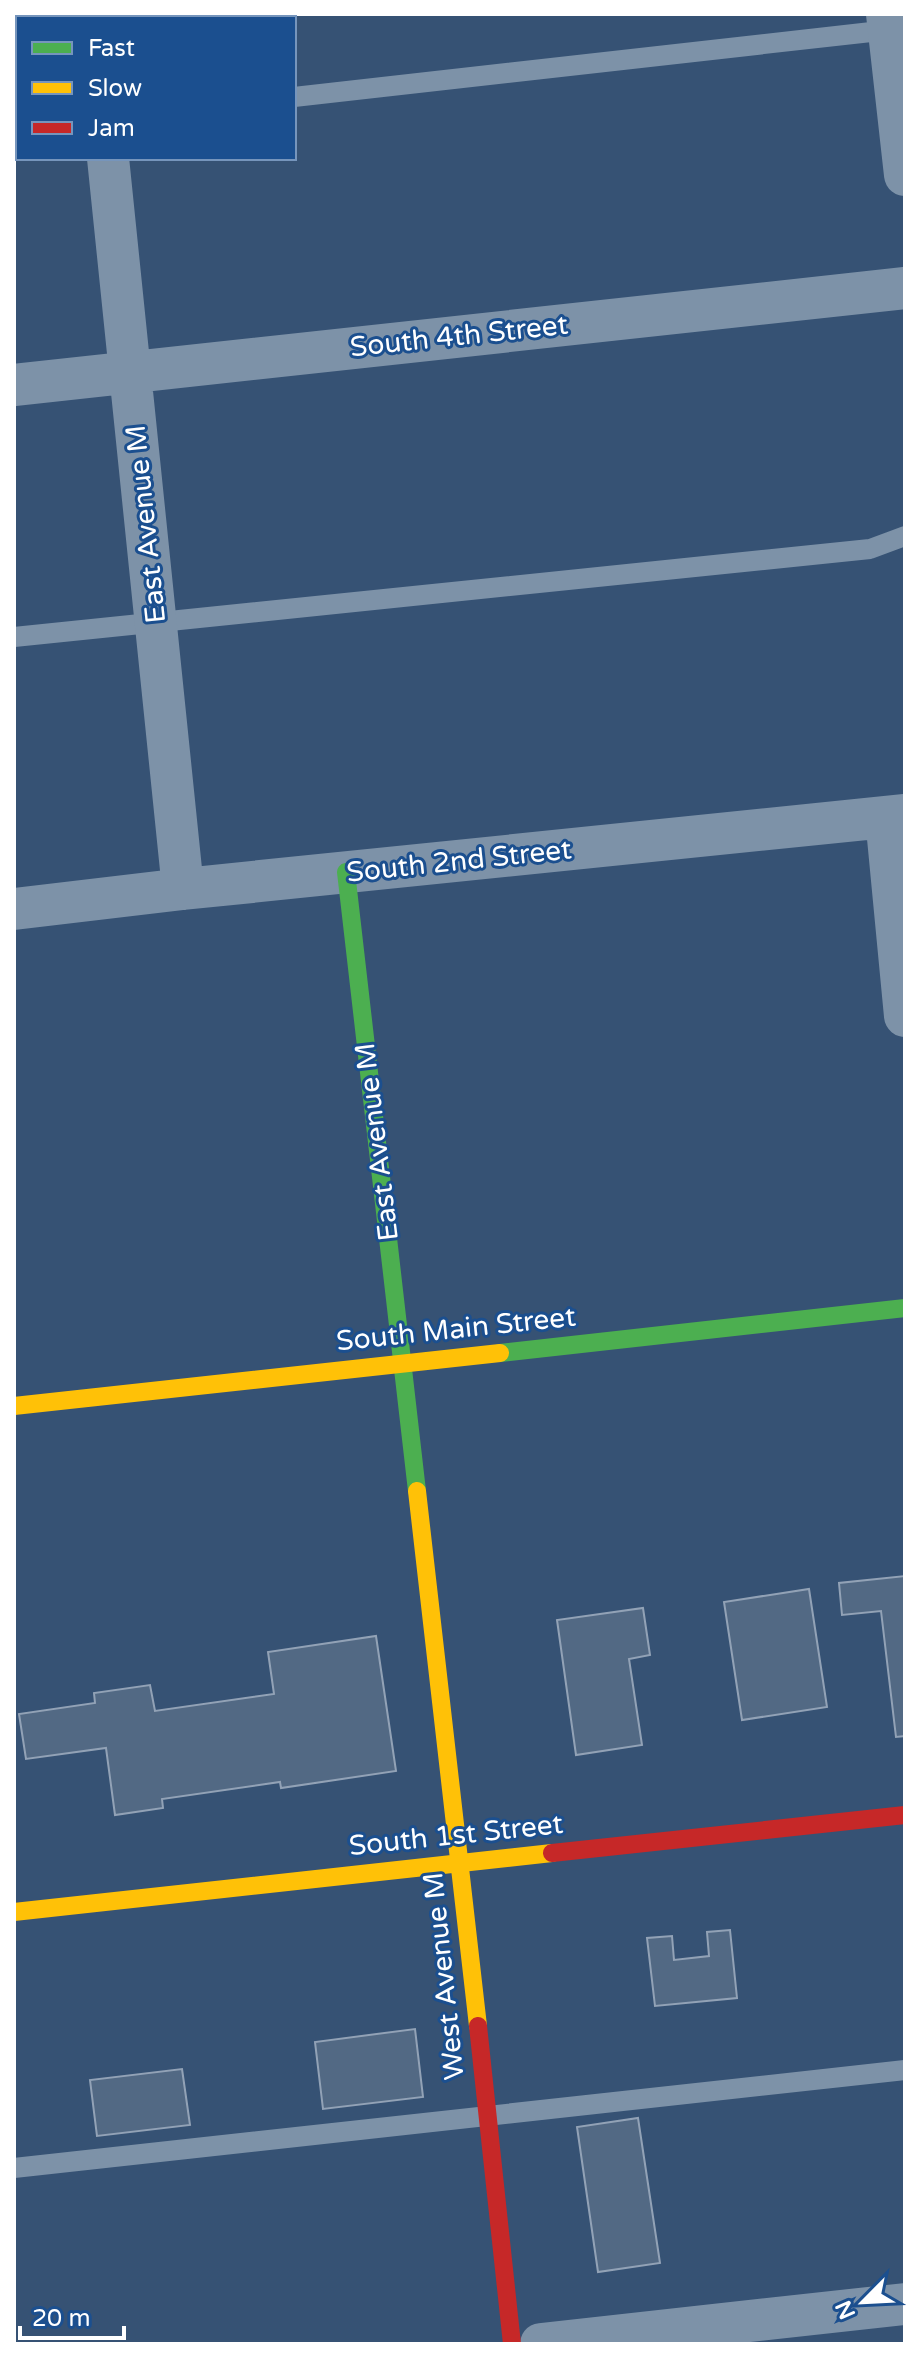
<svg xmlns="http://www.w3.org/2000/svg" width="919" height="2358" font-family="'Varela Round',sans-serif">
  <style>
    .building { fill: #526984; stroke: #92a2b6; stroke-width: 2 }
    .lines { fill: none; stroke-linecap: round; stroke-linejoin: round }
    .lane { stroke: #7d92a8; stroke-width: 20 }
    .street { stroke: #7d92a8; stroke-width: 42 }
    .fast { stroke: #4caf50; stroke-width: 18 }
    .slow { stroke: #ffc107; stroke-width: 18 }
    .jam { stroke: #c62828; stroke-width: 18 }
    .labels { text-anchor: middle; dominant-baseline: central; stroke-width: 6; stroke-linejoin: round; paint-order: stroke }
    .street-label { font-size: 28px; fill: #fff; stroke: #1b4f8f }
  </style>
  <rect width="100%" height="100%" fill="#365274"/>
  <path class="building" d="M 905,1576 L 905,1736 L 896,1737 L 881,1611 L 842,1615 L 839,1583 Z
    M 809,1589 L 827,1707 L 742,1720 L 724,1602 Z
    M 643,1608 L 650,1655 L 629,1659 L 642,1745 L 576,1755 L 557,1620 Z
    M 376,1636 L 396,1771 L 281,1788 L 280,1782 L 162,1799 L 163,1808 L 115,1815 L 106,1748 L 26,1759 L 19,1714 L 95,1703 L 94,1693 L 150,1685 L 155,1711 L 274,1694 L 268,1652 Z
    M 730,1930 L 737,1998 L 655,2006 L 647,1938 L 672,1936 L 674,1960 L 709,1956 L 707,1932 Z
    M 415,2029 L 423,2097 L 323,2109 L 315,2042 Z
    M 182,2069 L 190,2125 L 97,2136 L 90,2080 Z
    M 638,2118 L 660,2263 L 598,2272 L 577,2127 Z"/>
  <g class="lines">
    <path class="lane" d="M 294,97 L 889,30
      M 14,128 L 18,128
      M 14,637 L 870,549 L 905,536
      M 14,2168 L 905,2070"/>
    <path class="street" d="M 93,14 L 94,18
      M 887,14 L 905,175
      M 108,158 L 183,889
      M 14,385 L 905,288
      M 886,817 L 905,1016
      M 14,909 L 183,889 L 905,815
      M 541,2344 L 905,2304"/>
    <path class="fast" d="M 346,872 L 417,1491
      M 500,1353 L 905,1308"/>
    <path class="slow" d="M 14,1406 L 500,1353
      M 417,1491 L 478,2026
      M 14,1912 L 552,1853"/>
    <path class="jam" d="M 552,1853 L 905,1815
      M 478,2026 L 512,2344"/>
  </g>
  <g class="labels">
    <g class="street-label">
      <text transform="translate(459 336) rotate(-6)">South 4th Street</text>
      <text transform="translate(146 524) rotate(-96)">East Avenue M</text>
      <text transform="translate(459 861) rotate(-6)">South 2nd Street</text>
      <text transform="translate(377 1142) rotate(-97)">East Avenue M</text>
      <text transform="translate(456 1329) rotate(-6)">South Main Street</text>
      <text transform="translate(456 1835) rotate(-6)">South 1st Street</text>
      <text transform="translate(444 1976) rotate(-96)">West Avenue M</text>
    </g>
  </g>
  <rect width="919" height="2358" fill="none" stroke="#ffffff" stroke-width="32"/>
  <rect x="16" y="16" width="280" height="144" fill="#1b4f8f" stroke="#7695bc" stroke-width="2"/>
  <rect x="32" y="42" width="40" height="12" fill="#4caf50" stroke="#7695bc" stroke-width="2"/>
  <text x="88" y="56" font-size="24" fill="#ffffff">Fast</text>
  <rect x="32" y="82" width="40" height="12" fill="#ffc107" stroke="#7695bc" stroke-width="2"/>
  <text x="88" y="96" font-size="24" fill="#ffffff">Slow</text>
  <rect x="32" y="122" width="40" height="12" fill="#c62828" stroke="#7695bc" stroke-width="2"/>
  <text x="88" y="136" font-size="24" fill="#ffffff">Jam</text>
  <g transform="translate(863 2302) rotate(246)" stroke="#1b4f8f" stroke-width="6" paint-order="stroke">
  <path d="M0-6L14 30L0 20L-14 30Z" fill="#ffffff"/>
  <text y="-12" font-size="22" font-weight="bold" text-anchor="middle" fill="#ffffff">N</text>
  </g>
  <path d="M20 2326v12h104v-12" fill="none" stroke="#ffffff" stroke-width="4"/>
  <text x="32" y="2326" font-size="24" fill="#ffffff" stroke="#1b4f8f" stroke-width="6" paint-order="stroke">20 m</text>
</svg>
